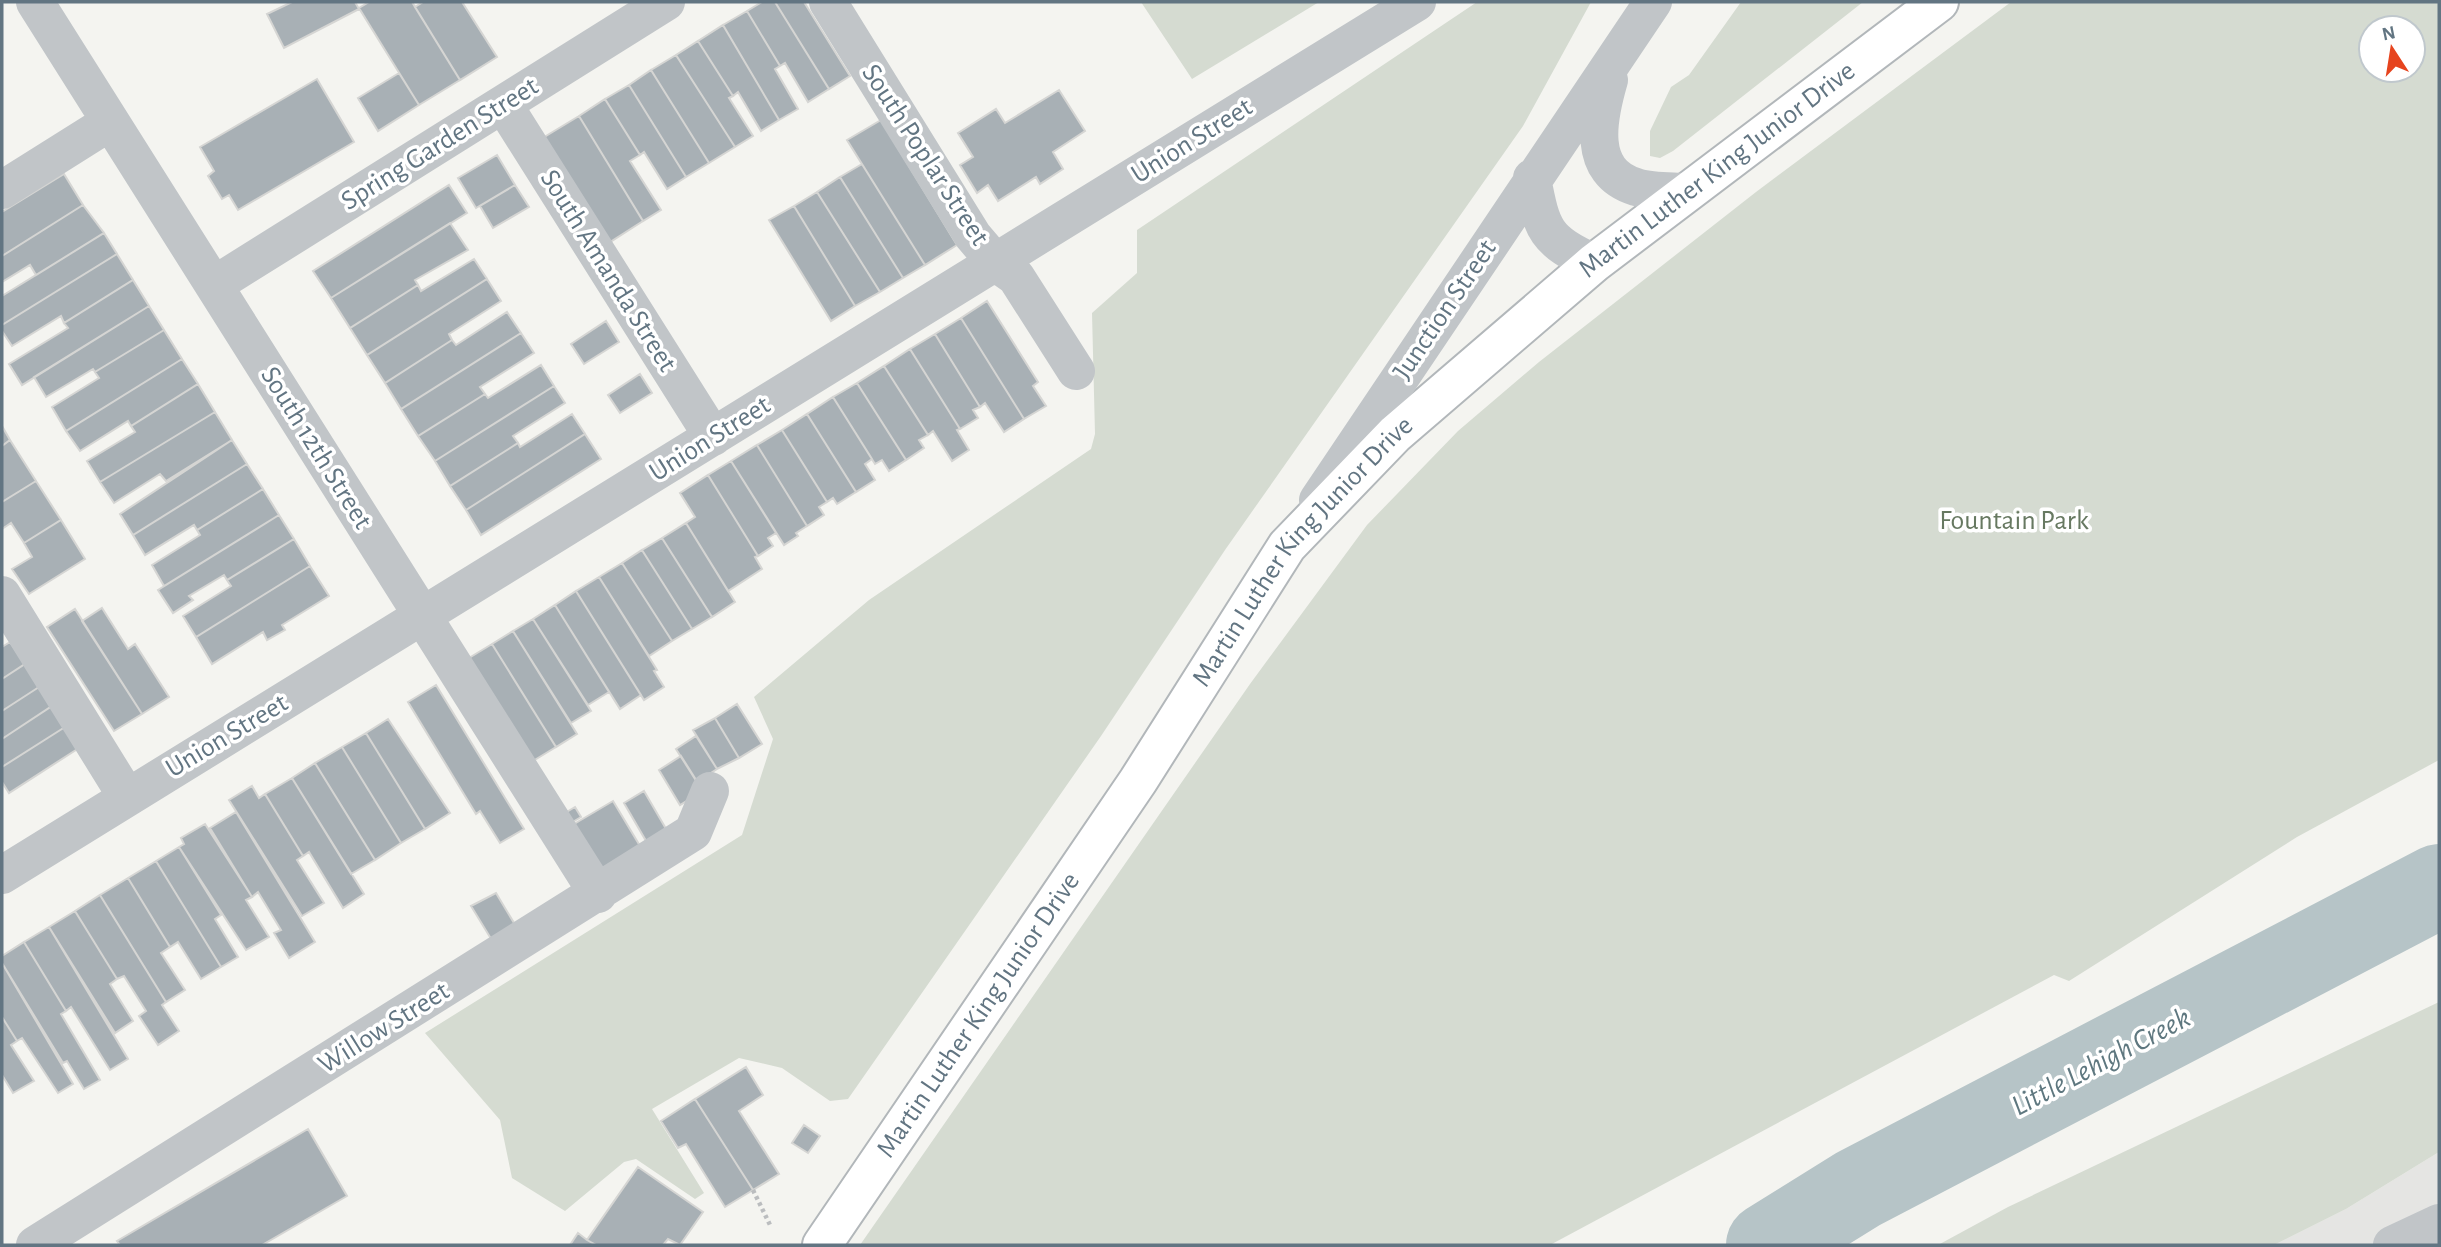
<svg xmlns="http://www.w3.org/2000/svg" width="2441" height="1247" font-family="'Alegreya Sans',sans-serif">
  <style>
    .built { fill: #e5e5e3 }
    .green { fill: #d5dbd1; fill-rule: evenodd }
    .lines { fill: none; stroke-linecap: round; stroke-linejoin: round }
    .river { stroke: #b6c4c7; stroke-width: 84 }
    .building { fill: #a8b0b5; stroke: #d5d5d3; stroke-width: 2 }
    .major-casing { stroke: #b2b7ba; stroke-width: 42 }
    .path { stroke: #bbbdbf; stroke-width: 4.5; stroke-dasharray: 3.5 3.5; stroke-linecap: butt }
    .minor { stroke: #c1c5c8; stroke-width: 38 }
    .major { stroke: #fff; stroke-width: 38 }
    .labels { text-anchor: middle; dominant-baseline: central; stroke-width: 7; stroke-linejoin: round; paint-order: stroke }
    .street-label { font-size: 28px; fill: #627582; stroke: #fff }
    .park-label { font-size: 28px; fill: #677961; stroke: #fff }
    .water-label { font-size: 30px; font-style: italic; fill: #5e777f; stroke: #fff }
  </style>
  <rect width="100%" height="100%" fill="#f4f4f0"/>
  <path class="built" d="M 2439,1152 L 2439,1245 L 2274,1245 L 2346,1209 Z"/>
  <path class="green" d="M 1141,2 L 1319,2 L 1192,79 Z
    M 1477,2 L 1591,2 L 1523,126 L 1225,550 L 1101,736 L 848,1099 L 830,1101 L 782,1068 L 739,1058 L 652,1109 L 704,1193 L 695,1199 L 636,1159 L 624,1162 L 565,1211 L 512,1178 L 500,1120 L 425,1033 L 742,835 L 773,739 L 754,697 L 869,600 L 1091,449 L 1095,434 L 1092,313 L 1137,273 L 1137,230 Z
    M 1741,2 L 1863,2 L 1673,151 L 1660,158 L 1650,156 L 1650,131 L 1671,87 L 1689,75 Z
    M 2011,2 L 2439,2 L 2439,760 L 2297,837 L 2069,981 L 2054,975 L 1550,1245 L 860,1245 L 1250,684 L 1367,525 L 1458,431 L 1539,362 L 1756,192 ZM 2371,28 L 2413,28 L 2413,70 L 2371,70 Z
    M 2439,1002 L 2439,1152 L 2346,1209 L 2274,1245 L 1938,1245 L 2008,1207 Z"/>
  <g class="lines">
    <path class="river" d="M 1768,1245 L 1858,1189 L 2439,886"/>
  </g>
  <path class="building" d="M 292,2 L 355,2 L 359,9 L 284,48 L 267,14 Z
    M 369,2 L 412,2 L 460,80 L 419,105 L 359,8 Z
    M 423,2 L 462,2 L 497,57 L 460,80 L 415,7 Z
    M 762,2 L 775,2 L 829,89 L 808,102 L 785,63 L 780,66 L 747,11 Z
    M 775,2 L 804,2 L 850,76 L 829,89 Z
    M 747,11 L 780,66 L 775,69 L 798,109 L 779,120 L 723,25 Z
    M 723,25 L 779,120 L 761,131 L 738,92 L 733,96 L 698,41 Z
    M 698,41 L 733,96 L 729,98 L 753,136 L 735,147 L 676,55 Z
    M 676,55 L 735,147 L 709,163 L 651,70 Z
    M 651,70 L 709,163 L 686,177 L 629,85 Z
    M 399,73 L 419,105 L 378,131 L 358,98 Z
    M 317,79 L 354,142 L 238,210 L 229,195 L 222,199 L 208,176 L 214,171 L 200,147 Z
    M 629,85 L 686,177 L 667,189 L 644,152 L 640,155 L 605,99 Z
    M 1059,90 L 1085,131 L 1053,152 L 1063,169 L 1040,184 L 1036,177 L 998,201 L 988,185 L 977,193 L 960,165 L 973,157 L 958,133 L 996,109 L 1005,123 Z
    M 605,99 L 640,155 L 630,161 L 661,210 L 643,221 L 579,116 Z
    M 579,116 L 643,221 L 607,244 L 541,139 Z
    M 881,120 L 957,245 L 925,265 L 847,140 Z
    M 497,155 L 515,185 L 476,208 L 458,178 Z
    M 862,164 L 925,265 L 903,278 L 840,177 Z
    M 64,174 L 83,205 L 2,256 L 2,212 Z
    M 840,177 L 903,278 L 880,292 L 817,192 Z
    M 449,185 L 467,213 L 331,298 L 313,271 Z
    M 515,185 L 529,207 L 493,228 L 480,206 Z
    M 817,192 L 880,292 L 855,306 L 794,206 Z
    M 83,205 L 104,233 L 36,275 L 30,265 L 2,282 L 2,256 Z
    M 794,206 L 855,306 L 831,321 L 769,220 Z
    M 450,223 L 468,250 L 415,280 L 418,285 L 350,328 L 331,298 Z
    M 104,233 L 117,254 L 2,325 L 2,296 Z
    M 117,254 L 133,280 L 64,323 L 61,316 L 12,346 L 2,331 L 2,325 Z
    M 474,259 L 487,279 L 367,355 L 350,328 L 418,285 L 421,291 Z
    M 487,279 L 501,301 L 449,334 L 452,340 L 385,383 L 367,355 Z
    M 133,280 L 149,306 L 22,385 L 9,364 L 68,328 L 64,323 Z
    M 987,301 L 1038,382 L 1033,386 L 1046,406 L 1024,419 L 961,318 Z
    M 149,306 L 164,330 L 95,372 L 93,369 L 46,397 L 34,377 Z
    M 507,312 L 521,333 L 401,409 L 385,383 L 452,340 L 456,345 Z
    M 961,318 L 1024,419 L 1004,432 L 985,403 L 980,407 L 935,334 Z
    M 606,321 L 619,342 L 584,364 L 571,344 Z
    M 164,330 L 182,359 L 66,431 L 52,407 L 99,378 L 95,372 Z
    M 521,333 L 534,353 L 480,387 L 485,394 L 418,436 L 401,409 Z
    M 935,334 L 980,407 L 973,410 L 978,418 L 960,429 L 910,349 Z
    M 910,349 L 960,429 L 957,430 L 969,450 L 952,461 L 933,431 L 928,435 L 884,366 Z
    M 182,359 L 198,384 L 131,426 L 128,421 L 80,451 L 66,431 Z
    M 541,365 L 554,386 L 435,461 L 418,436 L 485,394 L 488,398 Z
    M 884,366 L 928,435 L 919,440 L 924,448 L 906,460 L 857,383 Z
    M 640,374 L 652,393 L 620,413 L 608,395 Z
    M 857,383 L 906,460 L 889,471 L 882,460 L 875,464 L 833,397 Z
    M 198,384 L 215,412 L 100,482 L 87,461 L 135,432 L 131,426 Z
    M 554,386 L 565,403 L 513,436 L 518,443 L 450,486 L 435,461 Z
    M 833,397 L 872,459 L 865,464 L 875,480 L 856,492 L 807,414 Z
    M 215,412 L 232,440 L 166,481 L 160,474 L 114,503 L 100,482 Z
    M 572,414 L 585,434 L 466,510 L 450,486 L 518,443 L 520,447 Z
    M 807,414 L 856,492 L 837,504 L 833,498 L 827,502 L 782,430 Z
    M 2,426 L 10,440 L 2,446 Z
    M 782,430 L 827,502 L 819,507 L 824,515 L 807,526 L 757,445 Z
    M 585,434 L 601,459 L 481,535 L 466,510 Z
    M 10,440 L 36,481 L 2,502 L 2,446 Z
    M 232,440 L 247,464 L 133,535 L 120,514 Z
    M 757,445 L 807,526 L 796,533 L 798,536 L 784,545 L 731,461 Z
    M 731,461 L 776,533 L 768,538 L 773,546 L 758,556 L 708,475 Z
    M 247,464 L 263,489 L 197,530 L 194,525 L 145,555 L 133,535 Z
    M 708,475 L 758,556 L 755,557 L 762,569 L 728,591 L 686,523 L 695,517 L 680,493 Z
    M 36,481 L 61,520 L 24,543 L 11,523 L 2,529 L 2,502 Z
    M 263,489 L 279,515 L 164,586 L 152,565 L 200,535 L 197,530 Z
    M 279,515 L 294,539 L 227,580 L 224,575 L 189,596 L 193,600 L 173,613 L 158,590 Z
    M 61,520 L 85,559 L 29,594 L 12,569 L 32,557 L 24,543 Z
    M 686,523 L 735,602 L 712,617 L 662,538 Z
    M 662,538 L 712,617 L 692,629 L 642,550 Z
    M 294,539 L 310,566 L 196,637 L 183,616 L 231,586 L 227,580 Z
    M 642,550 L 692,629 L 672,641 L 622,563 Z
    M 622,563 L 672,641 L 649,656 L 599,577 Z
    M 310,566 L 329,596 L 282,625 L 285,630 L 267,640 L 263,632 L 212,664 L 196,637 Z
    M 599,577 L 657,670 L 654,671 L 664,687 L 644,700 L 576,591 Z
    M 576,591 L 641,695 L 620,709 L 555,605 Z
    M 555,605 L 609,692 L 588,705 L 533,619 Z
    M 102,608 L 128,649 L 135,644 L 169,697 L 142,714 L 82,621 Z
    M 75,609 L 142,714 L 114,731 L 47,627 Z
    M 533,619 L 591,711 L 571,723 L 513,631 Z
    M 513,631 L 577,734 L 556,747 L 492,644 Z
    M 10,642 L 25,664 L 2,679 L 2,647 Z
    M 492,644 L 556,747 L 533,761 L 469,658 Z
    M 25,664 L 39,687 L 2,711 L 2,679 Z
    M 436,685 L 524,829 L 500,843 L 480,811 L 476,814 L 408,702 Z
    M 39,687 L 52,706 L 2,739 L 2,711 Z
    M 737,704 L 762,744 L 739,758 L 715,718 Z
    M 52,706 L 65,727 L 2,767 L 2,739 Z
    M 715,718 L 739,758 L 717,769 L 693,730 Z
    M 388,719 L 450,813 L 425,829 L 366,733 Z
    M 65,727 L 79,748 L 9,793 L 2,782 L 2,767 Z
    M 366,733 L 425,829 L 401,843 L 342,747 Z
    M 696,736 L 717,769 L 697,782 L 676,749 Z
    M 342,747 L 401,843 L 375,860 L 315,763 Z
    M 681,756 L 703,791 L 680,805 L 659,770 Z
    M 315,763 L 375,860 L 351,874 L 292,778 Z
    M 292,778 L 364,894 L 343,908 L 309,852 L 303,856 L 265,794 Z
    M 252,786 L 259,798 L 265,794 L 303,856 L 297,860 L 324,903 L 302,916 L 229,800 Z
    M 644,791 L 669,834 L 649,846 L 624,803 Z
    M 613,801 L 643,851 L 600,877 L 569,827 Z
    M 575,807 L 581,817 L 571,823 L 565,813 Z
    M 236,812 L 315,942 L 289,958 L 274,933 L 281,930 L 258,892 L 252,897 L 210,828 Z
    M 205,824 L 252,897 L 246,900 L 269,937 L 246,950 L 179,847 L 184,844 L 181,838 Z
    M 179,847 L 221,915 L 215,919 L 238,957 L 221,967 L 156,861 Z
    M 156,861 L 221,967 L 201,979 L 178,942 L 170,947 L 128,878 Z
    M 128,878 L 170,947 L 161,953 L 185,990 L 166,1002 L 100,895 Z
    M 496,893 L 517,928 L 493,942 L 471,906 Z
    M 100,895 L 166,1002 L 162,1005 L 179,1031 L 158,1045 L 139,1016 L 146,1011 L 124,976 L 117,979 L 75,911 Z
    M 75,911 L 117,979 L 110,984 L 133,1021 L 115,1033 L 49,927 Z
    M 49,927 L 128,1059 L 110,1070 L 71,1007 L 66,1011 L 24,942 Z
    M 24,942 L 66,1011 L 61,1014 L 100,1080 L 84,1089 L 67,1061 L 63,1063 L 2,963 L 2,956 Z
    M 2,963 L 73,1084 L 58,1093 L 22,1038 L 17,1041 L 2,1017 Z
    M 2,1017 L 17,1041 L 11,1045 L 34,1081 L 13,1093 L 2,1075 Z
    M 746,1067 L 763,1095 L 739,1111 L 779,1174 L 753,1190 L 695,1099 Z
    M 695,1099 L 753,1190 L 725,1207 L 686,1144 L 678,1148 L 661,1121 Z
    M 804,1125 L 820,1136 L 808,1153 L 792,1143 Z
    M 308,1129 L 347,1196 L 262,1245 L 120,1245 L 117,1241 Z
    M 638,1167 L 703,1212 L 680,1245 L 668,1239 L 663,1245 L 596,1245 L 587,1240 Z
    M 578,1233 L 587,1240 L 596,1245 L 570,1245 Z"/>
  <g class="lines">
    <defs>
      <g id="major">
        <path id="s1" d="M 822,1245 L 1138,781 L 1287,546 L 1395,434 L 1594,263 L 1939,2"/>
      </g>
    </defs>
    <use href="#major" class="major-casing"/>
    <path class="path" d="M 753,1190 L 771,1227"/>
    <path class="minor" d="M 35,2 L 598,894
      M 828,2 L 973,236 L 996,263 L 1016,277 L 1076,371
      M 1609,80 C 1598,118 1586,172 1636,187 C 1651,192 1670,191 1686,192
      M 503,104 L 713,437
      M 1532,178 C 1542,231 1545,240 1594,263
      M 2,190 L 110,122
      M 214,285 L 666,2
      M 1318,500 L 1653,2
      M 2,595 L 127,797
      M 2,875 L 1417,2
      M 35,1245 L 693,832 L 710,791
      M 2392,1245 L 2439,1223"/>
    <use href="#major" class="major"/>
  </g>
  <g class="labels">
    <g class="street-label">
      <text transform="translate(1192 141) rotate(-32)">Union Street</text>
      <text transform="translate(440 144) rotate(-32)">Spring Garden Street</text>
      <text transform="translate(925 155) rotate(57)">South Poplar Street</text>
      <text stroke="none"><textPath href="#s1" startOffset="1412">Martin Luther King Junior Drive</textPath></text>
      <text transform="translate(608 271) rotate(58)">South Amanda Street</text>
      <text transform="translate(1445 310) rotate(-56)">Junction Street</text>
      <text transform="translate(710 439) rotate(-32)">Union Street</text>
      <text transform="translate(316 448) rotate(58)">South 12th Street</text>
      <text stroke="none"><textPath href="#s1" startOffset="845">Martin Luther King Junior Drive</textPath></text>
      <text transform="translate(227 736) rotate(-31)">Union Street</text>
      <text stroke="none"><textPath href="#s1" startOffset="278">Martin Luther King Junior Drive</textPath></text>
      <text transform="translate(384 1028) rotate(-32)">Willow Street</text>
    </g>
    <g class="park-label">
      <text x="2014" y="521">Fountain Park</text>
    </g>
    <g class="water-label">
      <text transform="translate(2101 1062) rotate(-28)">Little Lehigh Creek</text>
    </g>
  </g>
  <rect width="2441" height="1247" fill="none" stroke="#627582" stroke-width="7"/>
  <g transform="translate(2392 49) rotate(348)"><circle r="33" fill="#ffffff" stroke="#c0c8cd" stroke-width="2"/>
  <path d="M0-5L12 26L0 18L-12 26Z" fill="#e6441e"/>
  <text y="-10" font-size="19" font-weight="bold" text-anchor="middle" fill="#627582">N</text>
  </g>
</svg>
